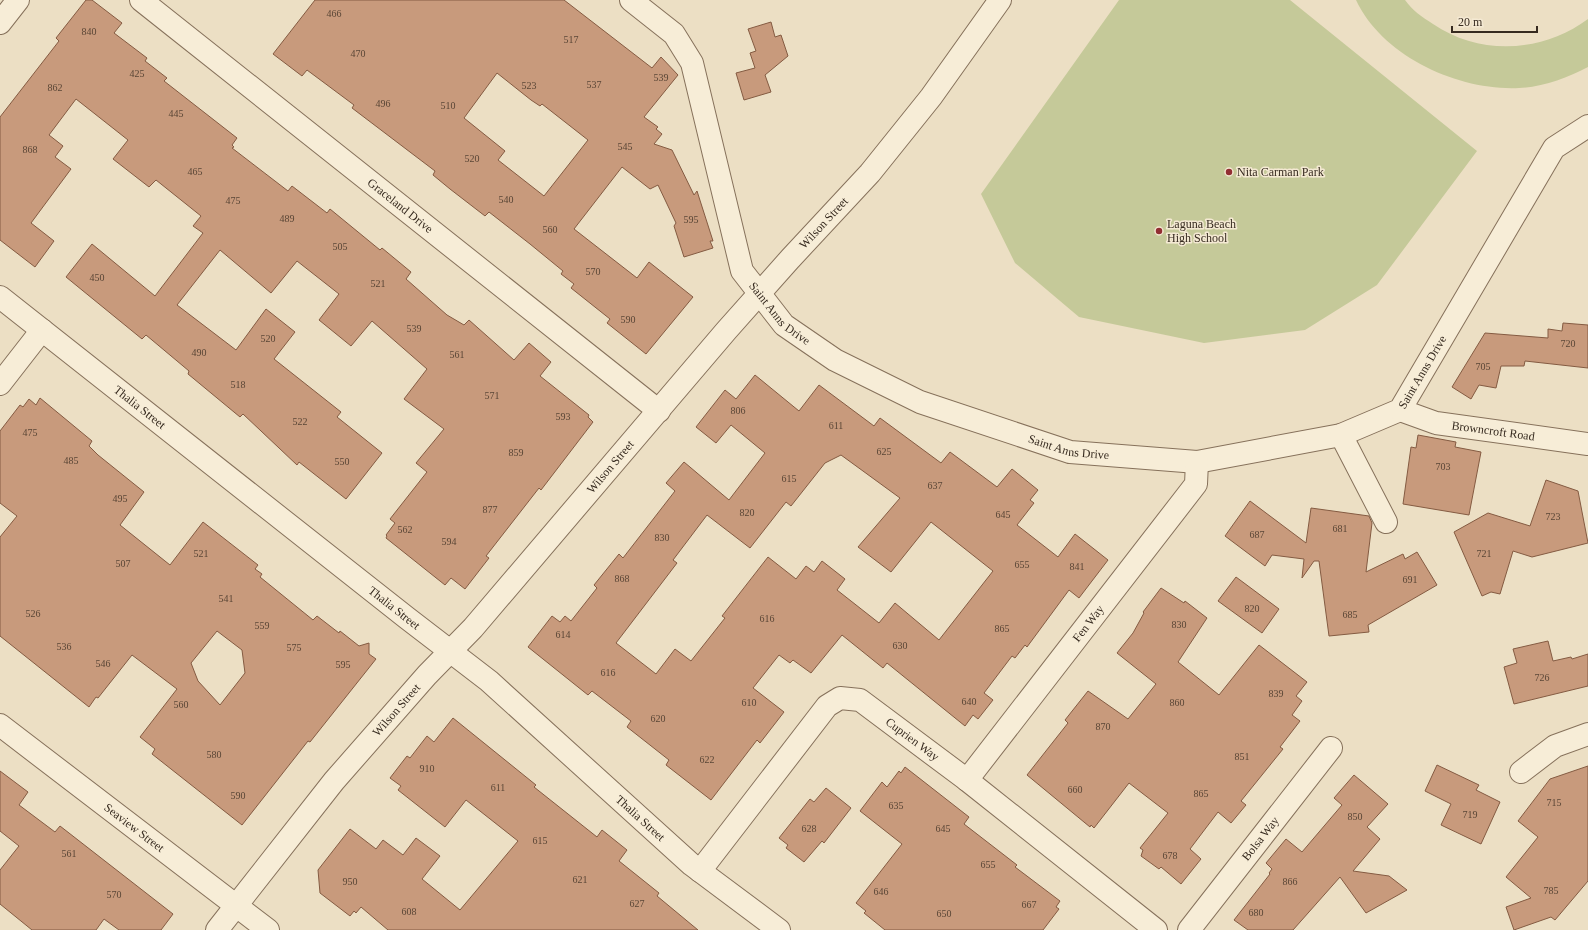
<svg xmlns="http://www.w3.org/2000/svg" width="1588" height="930" font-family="'Times New Roman',serif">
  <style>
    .green { fill: #c5c999 }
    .building { fill: #c89a7c; stroke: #845b42; fill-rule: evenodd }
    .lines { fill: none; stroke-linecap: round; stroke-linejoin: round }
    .minor-casing { stroke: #86715b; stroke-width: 24 }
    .minor { stroke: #f7edd7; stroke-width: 22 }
    .poi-dot { fill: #922e32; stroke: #f4e9d3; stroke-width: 1.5 }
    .labels { text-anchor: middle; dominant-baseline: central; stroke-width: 3; stroke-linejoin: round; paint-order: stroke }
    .number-label { font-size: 10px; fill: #5a4636 }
    .poi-label { font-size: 12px; fill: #362a1f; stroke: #f4e9d3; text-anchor: start }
    .street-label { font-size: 12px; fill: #362a1f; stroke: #f4e9d3 }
  </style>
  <rect width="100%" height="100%" fill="#ecdfc4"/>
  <path class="green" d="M 1119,0 L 1290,0 L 1477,151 L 1377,285 L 1305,330 L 1204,343 L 1079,317 L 1015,263 L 981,194 Z
    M 1356,0 L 1405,0 C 1412,10 1422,17 1433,24 C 1480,56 1542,53 1588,19 L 1588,67 C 1567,78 1543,87 1519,88 C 1458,91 1382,56 1356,0 Z"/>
  <path class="building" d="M 86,0 L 92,0 L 122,23 L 114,33 L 147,58 L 145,61 L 167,78 L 164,81 L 237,138 L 232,145 L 234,147 L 232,148 L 288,191 L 292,186 L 327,213 L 330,209 L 380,250 L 382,248 L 411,272 L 406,279 L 447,315 L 464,325 L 469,320 L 514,360 L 529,343 L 551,362 L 540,376 L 589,415 L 588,417 L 593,422 L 541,490 L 539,488 L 486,556 L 489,558 L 465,589 L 451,578 L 445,585 L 386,538 L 387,536 L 386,535 L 395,523 L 390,519 L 427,472 L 416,463 L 444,429 L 404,399 L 427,369 L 372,321 L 351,346 L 319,320 L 339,294 L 297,261 L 271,293 L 220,250 L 177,305 L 236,350 L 266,309 L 295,332 L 274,359 L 341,412 L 337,417 L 382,453 L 346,499 L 299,462 L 297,465 L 243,414 L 240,417 L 188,374 L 189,371 L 146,335 L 142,339 L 66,277 L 92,244 L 155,296 L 203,233 L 193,226 L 201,216 L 156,180 L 149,187 L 113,159 L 128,140 L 76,99 L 49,135 L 63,146 L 55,157 L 71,169 L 31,223 L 54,241 L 35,267 L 0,240 L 0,117 L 59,41 L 56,38 Z
    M 315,0 L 564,0 L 652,68 L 661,57 L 678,75 L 644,117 L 658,127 L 656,129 L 662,134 L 654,144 L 672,150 L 694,195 L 697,191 L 713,241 L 710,241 L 713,248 L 684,257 L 674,226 L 676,223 L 658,185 L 650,189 L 622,167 L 574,229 L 637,278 L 649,262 L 693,297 L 646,354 L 607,323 L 610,319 L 571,288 L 574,284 L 561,274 L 563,271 L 530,244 L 489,212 L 485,216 L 450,189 L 433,175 L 435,171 L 352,108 L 354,105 L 307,70 L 302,76 L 273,54 ZM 497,73 L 531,100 L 540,106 L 542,104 L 588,140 L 544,196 L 498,160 L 505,151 L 464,118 Z
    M 771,22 L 775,37 L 781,35 L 788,56 L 765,75 L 771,92 L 744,100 L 736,73 L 755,68 L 750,53 L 756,51 L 748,29 Z
    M 1563,323 L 1588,325 L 1588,368 L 1525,361 L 1524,366 L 1501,366 L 1496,388 L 1479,385 L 1471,399 L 1452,387 L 1485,333 L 1548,338 L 1548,329 L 1562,331 Z
    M 755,375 L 799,411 L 819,385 L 874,426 L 880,418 L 941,463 L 950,452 L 997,487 L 1012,469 L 1038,490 L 1030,500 L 1034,503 L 1017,525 L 1058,557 L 1075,534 L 1108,560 L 1079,598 L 1069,590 L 1027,647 L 1025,645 L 1015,658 L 1012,656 L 984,693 L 993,700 L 978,719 L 973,715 L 965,726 L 887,663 L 883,668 L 842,635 L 811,673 L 793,660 L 790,663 L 779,655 L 753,688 L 784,712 L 760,743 L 757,740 L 711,800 L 666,765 L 669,760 L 627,727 L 631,721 L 592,691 L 588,695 L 528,647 L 552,616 L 560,622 L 565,616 L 571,621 L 597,588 L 594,585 L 619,554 L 623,558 L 675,491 L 666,483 L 684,462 L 729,500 L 765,453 L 731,425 L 716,443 L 696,427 L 725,390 L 736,399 ZM 841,455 L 900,498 L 858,547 L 891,572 L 931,522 L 993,571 L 939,640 L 895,603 L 879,623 L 837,590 L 845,579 L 822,561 L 814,572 L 806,566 L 796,579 L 768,557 L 722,616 L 725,618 L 691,661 L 675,649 L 656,674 L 616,643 L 677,563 L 673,560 L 707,515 L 750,548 L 786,502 L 791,506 L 825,463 Z
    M 40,398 L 92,441 L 89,446 L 98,455 L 144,492 L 120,525 L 170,565 L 203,522 L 258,565 L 255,569 L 262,574 L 260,577 L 313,620 L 317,616 L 339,633 L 340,631 L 359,646 L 369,643 L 369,654 L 376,659 L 310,742 L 308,741 L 242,825 L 152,754 L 155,749 L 140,737 L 177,689 L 132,655 L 98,698 L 96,697 L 89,707 L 0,636 L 0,537 L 17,516 L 0,503 L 0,431 L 20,405 L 23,407 L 29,399 L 36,405 ZM 217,631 L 242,650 L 245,673 L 220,705 L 198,681 L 191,663 Z
    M 1418,435 L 1456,442 L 1455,447 L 1481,452 L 1469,515 L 1403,504 L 1411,447 L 1416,448 Z
    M 1546,480 L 1578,491 L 1588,543 L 1532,557 L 1513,551 L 1500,594 L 1491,592 L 1482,596 L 1454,532 L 1488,513 L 1530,526 Z
    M 1250,501 L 1306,543 L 1311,508 L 1369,516 L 1372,523 L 1366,572 L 1403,554 L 1405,559 L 1417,552 L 1437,585 L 1368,625 L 1369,632 L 1329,636 L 1319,561 L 1314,561 L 1302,578 L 1304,559 L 1272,555 L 1265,566 L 1225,536 Z
    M 1236,577 L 1279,609 L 1262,633 L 1218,601 Z
    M 1161,588 L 1184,603 L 1185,601 L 1207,618 L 1178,662 L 1219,695 L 1259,645 L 1307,682 L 1296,696 L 1302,701 L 1292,715 L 1300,721 L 1280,747 L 1283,749 L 1241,801 L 1246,805 L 1231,823 L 1218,812 L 1190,849 L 1201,859 L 1181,884 L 1161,867 L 1159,869 L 1141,856 L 1143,850 L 1140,848 L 1168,813 L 1129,783 L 1094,828 L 1091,825 L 1090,827 L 1027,775 L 1068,723 L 1065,720 L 1088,691 L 1128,719 L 1156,684 L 1117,653 L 1133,633 L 1144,613 L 1143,612 Z
    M 1548,641 L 1553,661 L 1571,657 L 1572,659 L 1588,654 L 1588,686 L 1514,704 L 1504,667 L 1517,663 L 1513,649 Z
    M 453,718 L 536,785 L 534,787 L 597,837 L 602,830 L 627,850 L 619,861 L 659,893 L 657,896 L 698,930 L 388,930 L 361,907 L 356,913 L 354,911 L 350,916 L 320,893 L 318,870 L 350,829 L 376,849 L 383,840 L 403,855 L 416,838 L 440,856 L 422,879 L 460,910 L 518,841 L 466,800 L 445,827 L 398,790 L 401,786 L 390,778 L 407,756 L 410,758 L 427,736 L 434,742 Z
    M 1437,765 L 1479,785 L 1476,790 L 1500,802 L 1481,844 L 1441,825 L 1451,804 L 1425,791 Z
    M 1588,766 L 1588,881 L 1555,920 L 1551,917 L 1514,930 L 1506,907 L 1531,898 L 1506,877 L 1538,837 L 1518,821 L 1550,779 Z
    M 905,767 L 969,817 L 964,824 L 1017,865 L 1015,867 L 1060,901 L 1056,907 L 1059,909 L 1043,930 L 885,930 L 864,913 L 866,911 L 856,903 L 902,844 L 860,811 L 882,782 L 887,787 L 899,771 L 901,773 Z
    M 0,771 L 28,792 L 19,805 L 55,832 L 60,826 L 173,914 L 161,930 L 119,930 L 104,919 L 96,930 L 32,930 L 0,904 L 0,870 L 19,846 L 0,831 Z
    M 1354,775 L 1388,804 L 1367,827 L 1380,839 L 1353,871 L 1389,876 L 1407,890 L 1366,913 L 1340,877 L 1293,930 L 1248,930 L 1234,920 L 1270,874 L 1269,873 L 1272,869 L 1266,863 L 1286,839 L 1302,852 L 1342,805 L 1334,798 Z
    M 826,788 L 851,808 L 824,843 L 822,841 L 804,862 L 786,848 L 788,845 L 779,838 L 810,799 L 814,802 Z"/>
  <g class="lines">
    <defs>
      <g id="minor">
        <path id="s1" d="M 141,0 L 659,411"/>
        <path id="s2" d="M 631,0 L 674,34 L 692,63 L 742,271 L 784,325 L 835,360 L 920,402 L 1070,452 L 1197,462 L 1341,435 L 1400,410 L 1554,148 L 1588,126"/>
        <path d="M 0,23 L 18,0"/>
        <path id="s3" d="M 0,297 L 407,618 L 489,681 L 692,865 L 779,930"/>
        <path d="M 0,384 L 42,330"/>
        <path id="s4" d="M 1400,410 L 1436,423 L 1588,444"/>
        <path d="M 1341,435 L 1386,522"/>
        <path id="s5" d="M 0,725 L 268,930"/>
        <path d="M 1521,772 L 1555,746 L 1588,734"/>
        <path id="s6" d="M 967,780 L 1196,484 L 1197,462"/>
        <path id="s7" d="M 700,871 L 827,706 L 840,698 L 860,700 L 967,780 L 1156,930"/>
        <path id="s8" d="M 217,930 L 334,781 L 427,675 L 473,628 L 726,331 L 790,259 L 870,173 L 931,97 L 1000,0"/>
        <path id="s9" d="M 1189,930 L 1331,748"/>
      </g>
    </defs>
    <use href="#minor" class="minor-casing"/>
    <use href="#minor" class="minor"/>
  </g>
  <g class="poi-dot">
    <circle cx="1229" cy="172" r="4"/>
    <circle cx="1159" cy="231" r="4"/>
  </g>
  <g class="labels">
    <g class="number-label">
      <text x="334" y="13">466</text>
      <text x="89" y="31">840</text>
      <text x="571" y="39">517</text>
      <text x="358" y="53">470</text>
      <text x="137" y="73">425</text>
      <text x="661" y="77">539</text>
      <text x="594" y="84">537</text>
      <text x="529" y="85">523</text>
      <text x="55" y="87">862</text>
      <text x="383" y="103">496</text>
      <text x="448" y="105">510</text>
      <text x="176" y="113">445</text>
      <text x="625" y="146">545</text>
      <text x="30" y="149">868</text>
      <text x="472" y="158">520</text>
      <text x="195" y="171">465</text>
      <text x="506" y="199">540</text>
      <text x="233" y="200">475</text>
      <text x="287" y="218">489</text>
      <text x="691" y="219">595</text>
      <text x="550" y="229">560</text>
      <text x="340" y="246">505</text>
      <text x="593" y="271">570</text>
      <text x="97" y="277">450</text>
      <text x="378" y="283">521</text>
      <text x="628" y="319">590</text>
      <text x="414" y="328">539</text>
      <text x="268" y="338">520</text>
      <text x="1568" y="343">720</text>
      <text x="199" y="352">490</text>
      <text x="457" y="354">561</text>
      <text x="1483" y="366">705</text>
      <text x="238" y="384">518</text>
      <text x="492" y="395">571</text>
      <text x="738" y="410">806</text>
      <text x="563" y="416">593</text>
      <text x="300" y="421">522</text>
      <text x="836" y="425">611</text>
      <text x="30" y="432">475</text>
      <text x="884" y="451">625</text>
      <text x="516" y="452">859</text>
      <text x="71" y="460">485</text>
      <text x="342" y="461">550</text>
      <text x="1443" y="466">703</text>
      <text x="789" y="478">615</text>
      <text x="935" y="485">637</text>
      <text x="120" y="498">495</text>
      <text x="490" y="509">877</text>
      <text x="747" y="512">820</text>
      <text x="1003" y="514">645</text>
      <text x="1553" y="516">723</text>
      <text x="1340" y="528">681</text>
      <text x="405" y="529">562</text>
      <text x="1257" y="534">687</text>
      <text x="662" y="537">830</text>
      <text x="449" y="541">594</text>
      <text x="201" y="553">521</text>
      <text x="1484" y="553">721</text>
      <text x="123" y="563">507</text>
      <text x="1022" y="564">655</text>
      <text x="1077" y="566">841</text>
      <text x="622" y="578">868</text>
      <text x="1410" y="579">691</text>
      <text x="226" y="598">541</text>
      <text x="1252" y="608">820</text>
      <text x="33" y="613">526</text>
      <text x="1350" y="614">685</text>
      <text x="767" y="618">616</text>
      <text x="1179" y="624">830</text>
      <text x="262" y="625">559</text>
      <text x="1002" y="628">865</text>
      <text x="563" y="634">614</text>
      <text x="900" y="645">630</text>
      <text x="64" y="646">536</text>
      <text x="294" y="647">575</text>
      <text x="103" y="663">546</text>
      <text x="343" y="664">595</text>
      <text x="608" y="672">616</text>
      <text x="1542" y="677">726</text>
      <text x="1276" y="693">839</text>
      <text x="969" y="701">640</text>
      <text x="749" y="702">610</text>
      <text x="1177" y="702">860</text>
      <text x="181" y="704">560</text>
      <text x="658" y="718">620</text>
      <text x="1103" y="726">870</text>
      <text x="214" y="754">580</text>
      <text x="1242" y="756">851</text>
      <text x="707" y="759">622</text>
      <text x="427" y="768">910</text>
      <text x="498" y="787">611</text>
      <text x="1075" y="789">660</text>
      <text x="1201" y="793">865</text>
      <text x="238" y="795">590</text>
      <text x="1554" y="802">715</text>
      <text x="896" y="805">635</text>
      <text x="1470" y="814">719</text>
      <text x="1355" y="816">850</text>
      <text x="809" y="828">628</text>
      <text x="943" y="828">645</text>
      <text x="540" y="840">615</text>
      <text x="69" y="853">561</text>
      <text x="1170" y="855">678</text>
      <text x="988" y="864">655</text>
      <text x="580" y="879">621</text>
      <text x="350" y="881">950</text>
      <text x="1290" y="881">866</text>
      <text x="1551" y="890">785</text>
      <text x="881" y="891">646</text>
      <text x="114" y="894">570</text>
      <text x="637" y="903">627</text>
      <text x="1029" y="904">667</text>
      <text x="409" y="911">608</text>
      <text x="1256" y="912">680</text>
      <text x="944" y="913">650</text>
    </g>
    <g class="poi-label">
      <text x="1237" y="172">Nita Carman Park</text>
      <text x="1167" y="224">Laguna Beach<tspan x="1167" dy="14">High School</tspan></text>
    </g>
    <g class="street-label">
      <text stroke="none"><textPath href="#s1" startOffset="331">Graceland Drive</textPath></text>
      <text stroke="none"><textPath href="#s8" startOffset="932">Wilson Street</textPath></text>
      <text stroke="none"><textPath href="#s2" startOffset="360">Saint Anns Drive</textPath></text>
      <text stroke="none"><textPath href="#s2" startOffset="1068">Saint Anns Drive</textPath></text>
      <text stroke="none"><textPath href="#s3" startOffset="178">Thalia Street</textPath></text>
      <text stroke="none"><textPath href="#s4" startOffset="96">Browncroft Road</textPath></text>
      <text stroke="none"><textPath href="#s2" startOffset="684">Saint Anns Drive</textPath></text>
      <text stroke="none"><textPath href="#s8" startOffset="608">Wilson Street</textPath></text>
      <text stroke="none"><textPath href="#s3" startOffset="502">Thalia Street</textPath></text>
      <text stroke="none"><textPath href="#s6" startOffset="198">Fen Way</textPath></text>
      <text stroke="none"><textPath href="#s8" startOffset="284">Wilson Street</textPath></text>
      <text stroke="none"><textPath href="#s7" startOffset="309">Cuprien Way</textPath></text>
      <text stroke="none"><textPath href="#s3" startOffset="826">Thalia Street</textPath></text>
      <text stroke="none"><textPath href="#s5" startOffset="169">Seaview Street</textPath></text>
      <text stroke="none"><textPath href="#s9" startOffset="116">Bolsa Way</textPath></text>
    </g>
  </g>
  <path d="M1452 26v6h85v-6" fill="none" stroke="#362a1f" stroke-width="2"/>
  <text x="1458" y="26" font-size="12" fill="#362a1f" stroke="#f4e9d3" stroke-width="3" paint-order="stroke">20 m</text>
</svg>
